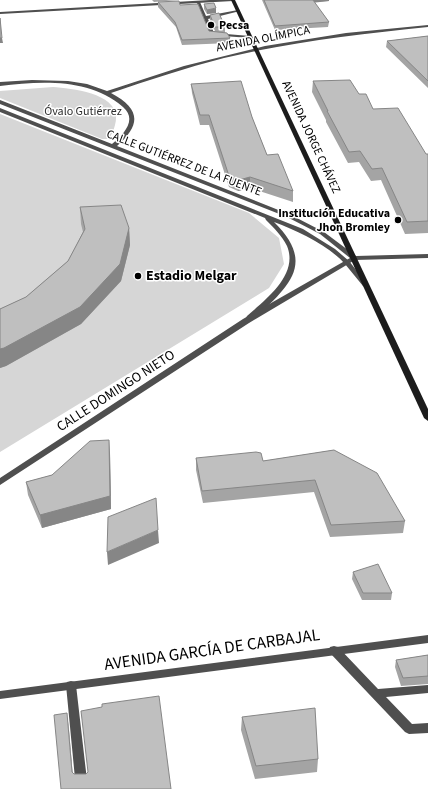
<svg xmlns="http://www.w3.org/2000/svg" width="428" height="789" font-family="'Source Sans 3',sans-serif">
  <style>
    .green { fill: #d6d6d6 }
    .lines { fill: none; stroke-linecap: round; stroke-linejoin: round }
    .service { fill: #4f4f4f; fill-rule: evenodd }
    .minor { fill: #4f4f4f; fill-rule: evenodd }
    .secondary { fill: #1c1c1c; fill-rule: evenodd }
    .wall { fill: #a4a4a4 }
    .shaded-wall { fill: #868686 }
    .building { fill: #bfbfbf; stroke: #868686 }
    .poi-dot { fill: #000; stroke: #fff; stroke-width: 1.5 }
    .labels { text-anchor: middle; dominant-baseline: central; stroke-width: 3; stroke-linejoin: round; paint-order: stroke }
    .far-poi-label { font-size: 12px; font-weight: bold; fill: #000; stroke: #fff; text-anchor: start }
    .far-street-label { font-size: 12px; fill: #000; stroke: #fff }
    .far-park-label { font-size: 12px; fill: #2d2d2d; stroke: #fff }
    .poi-label { font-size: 14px; font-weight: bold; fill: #000; stroke: #fff; text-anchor: start }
    .street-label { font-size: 14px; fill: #000; stroke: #fff }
    .near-street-label { font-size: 17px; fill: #000; stroke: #fff }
  </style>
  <rect width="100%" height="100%" fill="#fff"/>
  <path class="green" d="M 53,87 C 73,89 124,93 115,125 C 114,130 111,135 109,139 L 102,139 L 0,98 L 0,91 Z
    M 0,114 L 249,213 L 279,238 L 284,264 L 269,288 L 0,452 Z"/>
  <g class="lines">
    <path class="service" d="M 196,1 L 200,2 L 206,16 L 238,10 L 240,11 L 208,19 L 214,33 L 250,36 L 252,37 L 250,38 L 210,35 Z
      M 0,108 L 303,229 L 335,249 L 349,261 L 368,285 L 365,287 L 363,286 C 357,279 351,271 345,264 C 328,245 298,231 274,222 C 317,264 288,287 253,320 L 247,320 L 246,318 L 247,316 C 265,300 299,275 287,246 C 282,236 274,228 266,220 L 265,218 L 0,112 Z
      M 334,646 L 338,647 L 378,689 L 428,685 L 428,693 L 386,697 L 412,724 L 428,723 L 428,733 L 409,734 L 405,732 L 330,653 L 329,650 L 330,647 Z
      M 71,681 L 75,682 L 76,685 L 88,789 L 76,789 L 66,685 L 67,682 Z"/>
    <path class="minor" d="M 210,0 L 235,0 L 233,1 L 0,14 L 0,12 Z
      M 428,25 L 428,27 C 360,34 291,42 224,58 C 186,68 148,80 111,93 C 141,109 141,125 117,146 L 291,215 L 324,232 L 356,256 L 428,254 L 428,258 L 355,260 L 249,323 L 0,485 L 0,478 L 243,319 L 350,258 L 320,234 L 287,217 L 0,104 L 0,100 L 112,144 C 123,135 138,120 123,107 C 90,78 41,81 0,86 L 0,82 L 32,80 L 68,81 L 87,84 L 107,91 L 184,66 L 265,46 L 346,33 Z
      M 428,635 L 428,643 L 0,699 L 0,691 Z"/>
    <path class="secondary" d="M 231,0 L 235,0 L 428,409 L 428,421 L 424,418 Z"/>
  </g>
  <path class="wall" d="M 152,0 L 178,0 L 154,2 Z
    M 262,0 L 329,0 L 329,1 L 314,2 L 329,22 L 328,27 L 275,30 Z
    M 158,2 L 180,5 L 209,31 L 215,31 L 210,20 L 210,15 L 225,27 L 225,32 L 230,38 L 230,43 L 182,45 L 176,27 L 158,7 Z
    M 204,4 L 216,13 L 207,14 L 204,9 Z
    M 428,36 L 428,88 L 386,47 L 387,41 Z
    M 313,81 L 359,94 L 373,109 L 426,154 L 428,154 L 428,233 L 405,234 L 381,180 L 371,181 L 359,162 L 348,163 L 326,122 L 326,120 L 312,92 Z
    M 191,84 L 252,117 L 267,155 L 293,191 L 293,202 L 250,188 L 238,191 L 229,187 L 209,125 L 200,125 L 192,93 Z
    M 80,207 L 129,228 L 130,245 L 121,281 L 81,324 L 6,366 L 0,368 L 0,309 L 26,297 L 68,261 L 83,232 L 81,224 Z
    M 334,450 L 405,521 L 403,533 L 330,537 L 314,492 L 203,503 L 196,470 L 196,458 L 263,461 Z
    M 110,453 L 111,509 L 42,528 L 28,495 L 26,482 L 52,475 Z
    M 353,572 L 392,593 L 391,600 L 362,600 L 352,579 Z
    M 428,655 L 428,684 L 401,686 L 395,667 L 396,660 Z
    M 242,717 L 318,759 L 317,772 L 255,779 L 241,730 Z"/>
  <path class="shaded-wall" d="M 311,0 L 329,0 L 329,1 L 311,3 Z
    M 216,8 L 216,13 L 207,14 L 207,10 Z
    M 0,38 L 2,38 L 3,43 L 0,43 Z
    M 250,177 L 250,188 L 238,191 L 239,180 Z
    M 129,228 L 130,245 L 121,281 L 81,324 L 6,366 L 0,368 L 0,349 Z
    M 109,440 L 110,453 L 111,509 L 42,528 L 40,515 Z
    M 158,530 L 159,543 L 108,565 L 107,552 Z
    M 67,713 L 69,730 L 74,789 L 72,772 Z"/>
  <path class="building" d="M 264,0 L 313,0 L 329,22 L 275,26 Z
    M 179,1 L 180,5 L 198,4 L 209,31 L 227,33 L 230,38 L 182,40 L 175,22 L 158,2 Z
    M 214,3 L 216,8 L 207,10 L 204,4 Z
    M 219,13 L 225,27 L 215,27 L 210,15 Z
    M 0,18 L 2,38 L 0,38 Z
    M 428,36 L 428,81 L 387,41 Z
    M 350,80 L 359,94 L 366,94 L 373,109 L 398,108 L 426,154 L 428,154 L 428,221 L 407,222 L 382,168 L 372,169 L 360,151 L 349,152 L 327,111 L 328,111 L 313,81 Z
    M 241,81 L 252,117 L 267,155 L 278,154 L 293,191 L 250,177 L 239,180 L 229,176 L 209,115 L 200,115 L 191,84 Z
    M 121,205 L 129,228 L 120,264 L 80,307 L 4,348 L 0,349 L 0,309 L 26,297 L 68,261 L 85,229 L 80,207 Z
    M 109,440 L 110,496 L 40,515 L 26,482 L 52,475 L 90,441 Z
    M 334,450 L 377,473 L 405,521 L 331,525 L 315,480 L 202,491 L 196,458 L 256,452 L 261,453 L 263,461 Z
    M 156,498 L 158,530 L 107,552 L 108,517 Z
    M 378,564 L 392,593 L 363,593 L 353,572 Z
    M 428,655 L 428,676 L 403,678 L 396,660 Z
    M 159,696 L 171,789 L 61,789 L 54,715 L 67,713 L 72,772 L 74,774 L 86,774 L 88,772 L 81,711 L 102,707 L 102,704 Z
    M 315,708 L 318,759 L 256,766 L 242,717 Z"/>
  <g class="poi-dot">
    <circle cx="211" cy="25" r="4"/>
    <circle cx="398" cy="220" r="4"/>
    <circle cx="138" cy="276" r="4"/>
  </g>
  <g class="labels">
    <g class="far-poi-label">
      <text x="219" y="25">Pecsa</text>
      <text x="390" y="213" text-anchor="end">Institución Educativa<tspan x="390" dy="14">Jhon Bromley</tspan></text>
    </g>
    <g class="far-street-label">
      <text transform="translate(263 39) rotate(-11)">AVENIDA OLÍMPICA</text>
      <text transform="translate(311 137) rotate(65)">AVENIDA JORGE CHÁVEZ</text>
      <text transform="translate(184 163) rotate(21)">CALLE GUTIÉRREZ DE LA FUENTE</text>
    </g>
    <g class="far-park-label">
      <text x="83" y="111">Óvalo Gutiérrez</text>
    </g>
    <g class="poi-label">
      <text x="146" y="276">Estadio Melgar</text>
    </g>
    <g class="street-label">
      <text transform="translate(116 391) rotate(-33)">CALLE DOMINGO NIETO</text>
    </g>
    <g class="near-street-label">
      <text transform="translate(212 650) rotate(-8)">AVENIDA GARCÍA DE CARBAJAL</text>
    </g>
  </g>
</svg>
